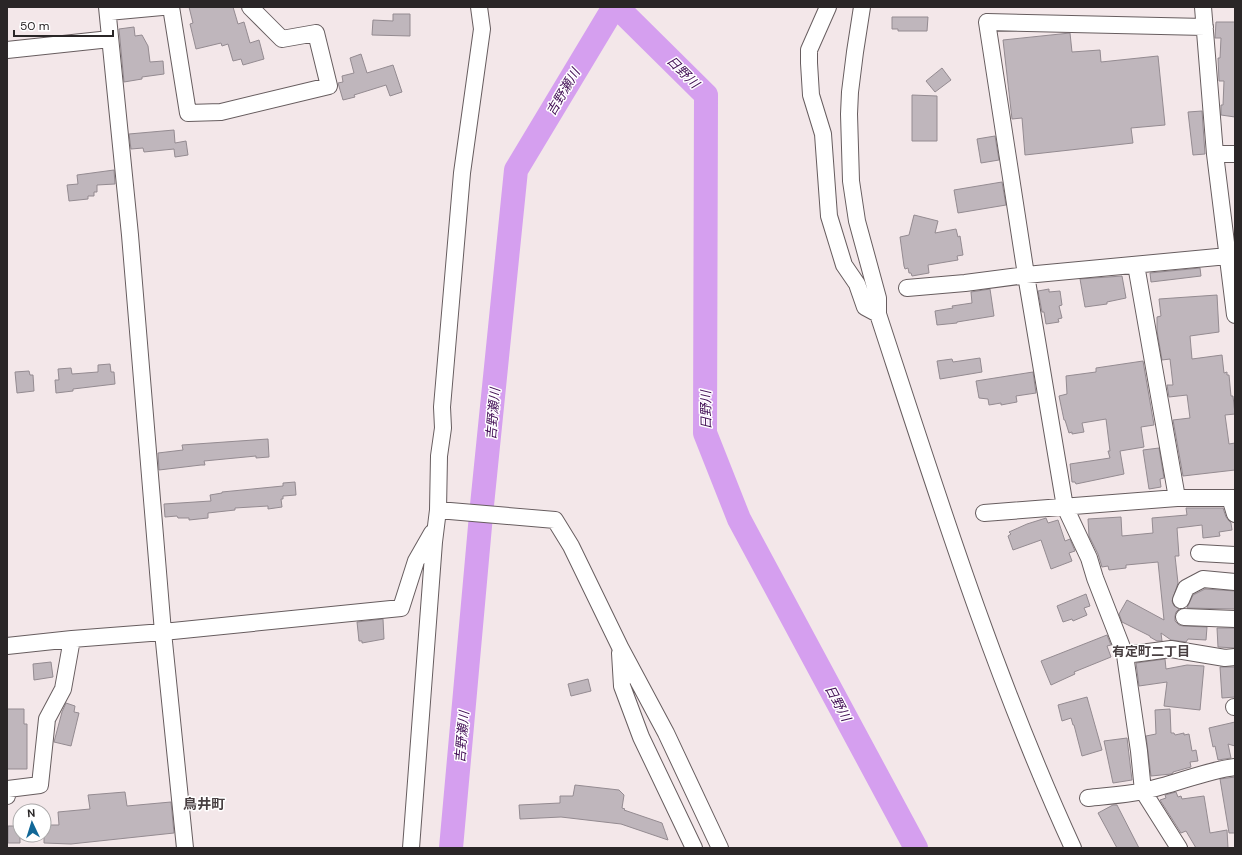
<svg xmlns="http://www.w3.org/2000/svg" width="1242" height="855" font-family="'DM Sans','Noto Sans JP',sans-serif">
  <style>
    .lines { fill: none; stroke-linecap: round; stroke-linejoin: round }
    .river { stroke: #d59fef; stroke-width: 24 }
    .building { fill: #bfb6bc; stroke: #948b91 }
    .minor-casing { stroke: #675d5f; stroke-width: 18 }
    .minor { stroke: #fff; stroke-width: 16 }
    .labels { text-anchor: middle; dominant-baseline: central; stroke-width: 3; stroke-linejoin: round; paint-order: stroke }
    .water-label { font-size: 13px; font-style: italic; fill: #400c54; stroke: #fff }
    .neighbourhood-label { font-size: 13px; font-weight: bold; fill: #483f41; stroke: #fff }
    .quarter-label { font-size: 14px; font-weight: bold; fill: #483f41; stroke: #fff }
  </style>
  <rect width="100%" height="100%" fill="#f3e7e9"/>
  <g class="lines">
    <path class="river" d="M 617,7 L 706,95 L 705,433 L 739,519 L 916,848
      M 451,848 L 481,515 L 516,170 L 614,7"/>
  </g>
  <path class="building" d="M 189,7 L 233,7 L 238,24 L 244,22 L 250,43 L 259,40 L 264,59 L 243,65 L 241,59 L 233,61 L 228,44 L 222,46 L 221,43 L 196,49 L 190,24 L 193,23 Z
    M 393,14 L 410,14 L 410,36 L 372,35 L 373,20 L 393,21 Z
    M 892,17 L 928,17 L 927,31 L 898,31 L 898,29 L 892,29 Z
    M 1216,22 L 1235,22 L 1235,117 L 1221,115 L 1221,105 L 1223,105 L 1224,81 L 1219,81 L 1218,58 L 1220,58 L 1221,38 L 1215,38 Z
    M 134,27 L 135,36 L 142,35 L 148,46 L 150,62 L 163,61 L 164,74 L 142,77 L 142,79 L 124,82 L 119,29 Z
    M 1070,33 L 1072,52 L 1100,50 L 1101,62 L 1158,56 L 1165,125 L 1131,128 L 1133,143 L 1025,155 L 1022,118 L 1012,119 L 1003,40 Z
    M 361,54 L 367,73 L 393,65 L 402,92 L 390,96 L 386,85 L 354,95 L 355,97 L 343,100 L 338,83 L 343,82 L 342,76 L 354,73 L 350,58 Z
    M 942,68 L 951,80 L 935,92 L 926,81 Z
    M 912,95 L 937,96 L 937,141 L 912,141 Z
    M 1202,111 L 1205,154 L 1193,155 L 1188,112 Z
    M 174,130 L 175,143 L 186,141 L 188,155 L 175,157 L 174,149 L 144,152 L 143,148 L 131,149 L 129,134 Z
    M 995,136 L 999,160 L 981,163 L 977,139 Z
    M 114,170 L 115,184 L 97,185 L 97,192 L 94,192 L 94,196 L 88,196 L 88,199 L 69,201 L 67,185 L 78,184 L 77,175 Z
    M 1002,182 L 1006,205 L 958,213 L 954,190 Z
    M 914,215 L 938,221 L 935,233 L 956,229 L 958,237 L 960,236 L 963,255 L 957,256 L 958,260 L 928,265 L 929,273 L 912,276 L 911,273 L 909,273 L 908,268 L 905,269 L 904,266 L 900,237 L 909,235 Z
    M 1200,268 L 1201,276 L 1151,282 L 1150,273 Z
    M 1122,276 L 1126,298 L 1107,302 L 1107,304 L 1085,307 L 1080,279 Z
    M 990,289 L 994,316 L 957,322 L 957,323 L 937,325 L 935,311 L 953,308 L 952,306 L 972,303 L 971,292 Z
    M 1049,289 L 1049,292 L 1060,291 L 1062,305 L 1059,306 L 1062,318 L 1058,319 L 1059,322 L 1046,324 L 1044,312 L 1042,312 L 1038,291 Z
    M 1217,295 L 1219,332 L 1190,336 L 1192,359 L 1222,355 L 1224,373 L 1227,372 L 1227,375 L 1229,375 L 1231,396 L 1233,396 L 1235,414 L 1225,415 L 1229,444 L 1235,443 L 1235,470 L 1183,476 L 1173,420 L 1190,418 L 1187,395 L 1169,397 L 1167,385 L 1173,385 L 1170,359 L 1162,360 L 1157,331 L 1157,317 L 1161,316 L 1159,299 Z
    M 980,358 L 982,372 L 940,379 L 937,361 L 952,359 L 953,362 Z
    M 1143,361 L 1154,425 L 1141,427 L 1144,447 L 1120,451 L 1124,474 L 1076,484 L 1075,482 L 1072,482 L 1070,464 L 1110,458 L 1108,451 L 1110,451 L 1106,419 L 1082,423 L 1084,432 L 1072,434 L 1072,432 L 1069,433 L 1065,420 L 1064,420 L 1059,396 L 1067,394 L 1066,376 L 1096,372 L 1096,368 Z
    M 110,364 L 111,372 L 114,372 L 115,384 L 73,389 L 73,391 L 56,393 L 55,380 L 59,380 L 58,369 L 71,368 L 72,374 L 98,372 L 98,365 Z
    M 29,371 L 30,375 L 33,375 L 34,391 L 17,393 L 15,372 Z
    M 1033,372 L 1036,393 L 1016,396 L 1017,402 L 1001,405 L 1001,403 L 989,405 L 988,399 L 979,398 L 976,381 Z
    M 268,439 L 269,457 L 256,458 L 256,456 L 204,461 L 205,465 L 201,465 L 159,470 L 158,453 L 183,450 L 182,445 Z
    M 1159,448 L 1164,478 L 1160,479 L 1161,487 L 1149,489 L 1143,450 Z
    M 295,482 L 296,495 L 283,496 L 283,499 L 281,499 L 282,507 L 268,509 L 268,506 L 235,508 L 235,510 L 208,513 L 208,518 L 189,520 L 189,518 L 178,518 L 177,516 L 165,517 L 164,504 L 211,501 L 210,495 L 222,493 L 222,492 L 283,486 L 283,483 Z
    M 1186,508 L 1223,508 L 1226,517 L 1231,523 L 1232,530 L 1219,532 L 1220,536 L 1203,538 L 1202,525 L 1177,528 L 1179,556 L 1175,556 L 1178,583 L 1172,601 L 1174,606 L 1179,609 L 1176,612 L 1175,616 L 1175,621 L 1179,625 L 1183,626 L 1207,627 L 1206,640 L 1188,639 L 1186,642 L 1171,640 L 1161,633 L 1162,641 L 1157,641 L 1150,637 L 1150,636 L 1122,622 L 1119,614 L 1127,600 L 1164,620 L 1158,562 L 1126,565 L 1126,568 L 1109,570 L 1108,566 L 1102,567 L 1098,554 L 1089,536 L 1088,519 L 1121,517 L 1122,536 L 1153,533 L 1152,518 L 1187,515 Z
    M 1046,518 L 1048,523 L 1058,520 L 1065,541 L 1070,539 L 1075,551 L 1069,553 L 1072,561 L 1051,569 L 1041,540 L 1013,550 L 1008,536 L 1011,534 L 1009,532 L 1027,524 Z
    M 1205,589 L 1235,591 L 1235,609 L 1187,608 L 1193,595 Z
    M 1086,594 L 1090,606 L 1084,608 L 1087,615 L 1073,621 L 1072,619 L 1063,622 L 1057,606 Z
    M 383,619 L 384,639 L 362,643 L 362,641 L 359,641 L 357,622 Z
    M 1217,628 L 1235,628 L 1235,648 L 1218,647 Z
    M 1107,635 L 1111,645 L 1107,646 L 1111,657 L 1074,672 L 1075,674 L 1051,685 L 1041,661 Z
    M 1165,659 L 1166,669 L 1187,665 L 1204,666 L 1200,710 L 1164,706 L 1167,682 L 1139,686 L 1136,663 Z
    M 51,662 L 53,677 L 34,680 L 33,664 Z
    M 1220,667 L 1235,667 L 1235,697 L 1222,698 Z
    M 588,679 L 591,691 L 571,696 L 568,684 Z
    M 1087,697 L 1102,750 L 1082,756 L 1074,725 L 1073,725 L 1071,718 L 1062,721 L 1058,705 Z
    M 66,703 L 75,706 L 74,712 L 79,713 L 71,746 L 54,742 L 62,712 Z
    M 7,709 L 24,709 L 24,724 L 27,724 L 27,769 L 7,769 Z
    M 1170,709 L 1171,733 L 1174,733 L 1175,735 L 1184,733 L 1184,735 L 1189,734 L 1192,751 L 1196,750 L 1198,761 L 1190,762 L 1191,767 L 1173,772 L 1173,773 L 1171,774 L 1151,776 L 1146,736 L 1156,734 L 1155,710 Z
    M 1235,722 L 1235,746 L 1228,744 L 1231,758 L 1218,760 L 1215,746 L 1213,747 L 1209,728 Z
    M 1127,738 L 1132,780 L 1113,783 L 1104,741 Z
    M 1235,777 L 1235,833 L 1229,833 L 1220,779 Z
    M 575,785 L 619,790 L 624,795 L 622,808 L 625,809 L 624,810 L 662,823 L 668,840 L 621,824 L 561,817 L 520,819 L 519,805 L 560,803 L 560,796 L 573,796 Z
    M 125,792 L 127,806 L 171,802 L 174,833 L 71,844 L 44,843 L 44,825 L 59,825 L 58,812 L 90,809 L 88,795 Z
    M 1176,792 L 1178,797 L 1181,796 L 1182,799 L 1204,796 L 1210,833 L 1227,830 L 1228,848 L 1196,848 L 1186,831 L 1181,833 L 1160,800 L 1166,798 L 1165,795 Z
    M 1113,805 L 1117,805 L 1139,848 L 1117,848 L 1098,813 Z
    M 8,826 L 20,826 L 20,843 L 8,843 Z"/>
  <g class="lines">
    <defs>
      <path id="minor" d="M 107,7 L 130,235 L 163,632 L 185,848
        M 171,7 L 188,113 L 221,112 L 329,86 L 316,33 L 282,39 L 250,7
        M 828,7 L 809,50 L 809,63 L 811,95 L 823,134 L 829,216 L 844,265 L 857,284 L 865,307 L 878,314
        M 862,7 L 855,52 L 850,92 L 849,114 L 851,181 L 857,221 L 878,298 L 878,314 C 937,494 994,676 1073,848
        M 1203,7 L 1215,154 L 1235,315
        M 108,12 L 162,7
        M 7,50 L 110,39
        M 1215,154 L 1235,154
        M 1136,265 L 1177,498
        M 907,288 L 965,283 L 1026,275 L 1228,256
        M 1230,498 L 1235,514
        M 438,510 L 555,520 L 571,546 L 620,647 L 666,733 L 720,848
        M 984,513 L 1177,498 L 1235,498
        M 1199,553 L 1235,555
        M 1181,600 L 1186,588 L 1203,579 L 1235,582
        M 1184,617 L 1235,619
        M 7,646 L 72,639 L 163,632 L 401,608 L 416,561 L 432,533
        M 620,653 L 622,686 L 641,737 L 694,848
        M 1125,655 L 1171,649 L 1225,658 L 1235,657
        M 1234,707 L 1235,707
        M 7,796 L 8,789 L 40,785 L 47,719 L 63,689 L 72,639
        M 1088,798 C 1106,796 1125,795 1143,791 C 1174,785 1203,771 1235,767
        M 411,848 L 434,542 L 438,510 L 439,456 L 443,428 L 442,407 L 462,173 L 482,29 L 479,7
        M 1179,848 L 1143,791 L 1139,751 L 1125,655 L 1095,578 L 1089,558 L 1065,507 L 1026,275 L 987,22 L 1205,27"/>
    </defs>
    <use href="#minor" class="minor-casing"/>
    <use href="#minor" class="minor"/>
  </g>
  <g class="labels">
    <g class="water-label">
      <text transform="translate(683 72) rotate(45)">日野川</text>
      <text transform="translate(563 92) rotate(-59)">吉野瀬川</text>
      <text transform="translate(706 410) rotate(-91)">日野川</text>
      <text transform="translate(493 414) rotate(-85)">吉野瀬川</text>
      <text transform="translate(838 703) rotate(62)">日野川</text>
      <text transform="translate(462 737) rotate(-85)">吉野瀬川</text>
    </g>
    <g class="neighbourhood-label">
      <text x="1151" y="651">有定町二丁目</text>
    </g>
    <g class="quarter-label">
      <text x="204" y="804">鳥井町</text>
    </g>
  </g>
  <rect width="1242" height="855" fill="none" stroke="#2a2627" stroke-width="16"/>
  <g transform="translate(32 823) rotate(356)"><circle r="19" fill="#ffffff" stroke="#aaa8a9"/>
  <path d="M0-3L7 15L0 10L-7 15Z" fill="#116797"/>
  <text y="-6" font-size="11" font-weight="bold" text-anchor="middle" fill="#2a2627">N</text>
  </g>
  <path d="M14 30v6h99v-6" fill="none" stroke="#2a2627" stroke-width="2"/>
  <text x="20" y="30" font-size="12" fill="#2a2627" stroke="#ffffff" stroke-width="3" paint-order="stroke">50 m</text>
</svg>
